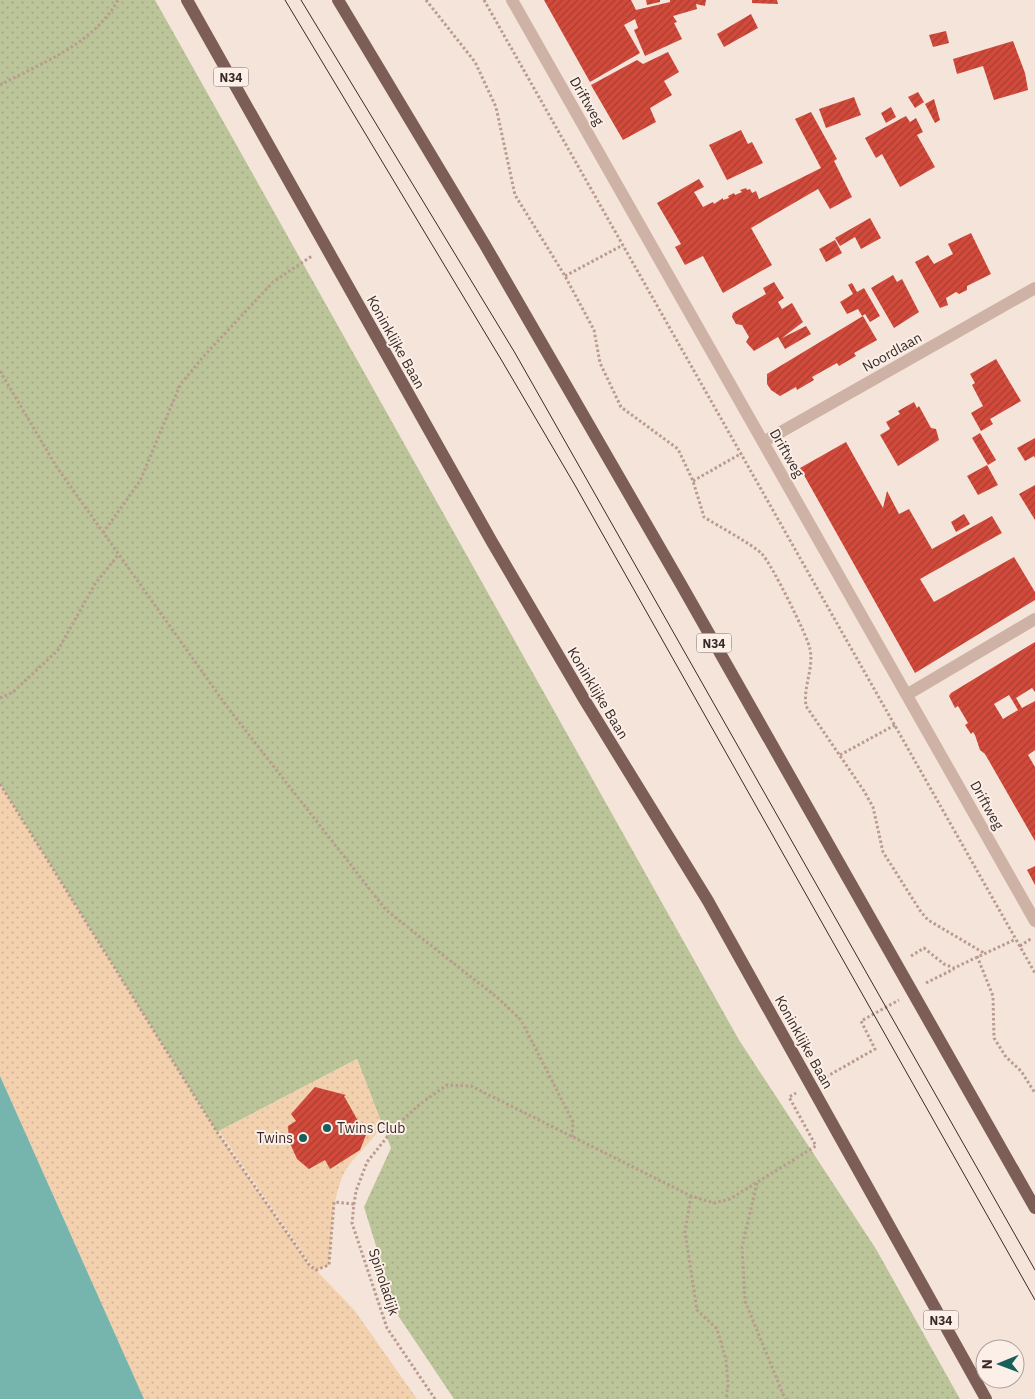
<svg xmlns="http://www.w3.org/2000/svg" width="1035" height="1399" font-family="'IBM Plex Sans',sans-serif">
  <style>
    .grass { fill: url(#grass-dots) }
    .sand { fill: url(#sand-dots) }
    .water { fill: #76b4ae }
    .building { fill: url(#building-hatch); fill-rule: evenodd }
    .lines { fill: none; stroke-linecap: round; stroke-linejoin: round }
    .path { stroke: #ba9b8f; stroke-width: 3; stroke-dasharray: 2.5 2.5; stroke-linecap: butt }
    .minor { stroke: #ceb2a5; stroke-width: 12 }
    .major { stroke: #7c5e56; stroke-width: 12 }
    .tram { stroke: #392a27; stroke-width: 1 }
    .poi-dot { fill: #185f59; stroke: #fbefe7; stroke-width: 2 }
    .labels { text-anchor: middle; dominant-baseline: central; stroke-width: 4; stroke-linejoin: round; paint-order: stroke }
    .shield { fill: #fbefe7; stroke: #736561; stroke-width: 1 }
    .shield-label { font-size: 12px; font-weight: bold; fill: #392a27 }
    .street-label { font-size: 14px; fill: #392a27; stroke: #fbefe7 }
    .poi-label { font-size: 14px; fill: #392a27; stroke: #fbefe7; text-anchor: start }
  </style>
  <defs>
    <pattern id="grass-dots" width="8" height="8" patternUnits="userSpaceOnUse" patternTransform="scale(1.25)"><rect width="8" height="8" fill="#bcc599"/><path d="M2 2h.1M6 6h.1" fill="none" stroke="#a2a984" stroke-width="1.8" stroke-linecap="round"/></pattern>
    <pattern id="sand-dots" width="8" height="8" patternUnits="userSpaceOnUse" patternTransform="scale(1.25)"><rect width="8" height="8" fill="#f3d1ae"/><path d="M2 2h.1M6 6h.1" fill="none" stroke="#d1b496" stroke-width="1.8" stroke-linecap="round"/></pattern>
    <pattern id="building-hatch" width="6" height="6" patternUnits="userSpaceOnUse" patternTransform="scale(1.25)"><rect width="6" height="6" fill="#d24a3b"/><path d="M-1 1l2-2M0 6l6-6M5 7l2-2" fill="none" stroke="#ab3e32"/></pattern>
  </defs>
  <rect width="100%" height="100%" fill="#f4e4da"/>
  <path class="grass" d="M 0,0 L 155,0 L 739,1040 L 876,1249 L 960,1399 L 454,1399 L 397,1314 L 364,1207 L 391,1148 L 357,1059 L 217,1132 L 0,784 Z"/>
  <path class="sand" d="M 0,784 L 217,1132 L 310,1266 L 314,1269 L 219,1131 L 357,1059 L 382,1124 C 373,1143 353,1156 344,1173 C 331,1201 332,1235 329,1265 L 316,1270 L 355,1311 L 417,1399 L 144,1399 L 0,1076 Z"/>
  <path class="water" d="M 0,1076 L 144,1399 L 0,1399 Z"/>
  <path class="building" d="M 544,0 L 631,0 L 636,10 L 670,2 L 670,0 L 706,0 L 705,6 L 696,4 L 697,9 L 673,16 L 677,22 L 674,23 L 682,39 L 645,56 L 634,30 L 638,28 L 635,19 L 624,25 L 640,53 L 590,82 Z
    M 646,0 L 660,0 L 660,2 L 647,5 Z
    M 752,0 L 777,0 L 778,4 L 752,3 Z
    M 751,14 L 758,28 L 724,47 L 717,34 Z
    M 946,31 L 949,43 L 933,47 L 929,35 Z
    M 1013,41 L 1025,73 L 1028,90 L 994,100 L 983,66 L 957,74 L 953,59 Z
    M 668,52 L 679,72 L 664,81 L 672,95 L 650,108 L 656,122 L 623,140 L 591,85 L 637,60 L 643,64 Z
    M 918,92 L 924,102 L 915,108 L 908,97 Z
    M 854,97 L 861,115 L 826,128 L 819,109 Z
    M 934,99 L 940,120 L 935,123 L 925,104 Z
    M 891,107 L 896,117 L 886,123 L 881,113 Z
    M 811,112 L 837,159 L 834,161 L 852,197 L 830,209 L 818,189 L 751,228 L 772,265 L 723,293 L 703,256 L 685,265 L 675,247 L 681,244 L 657,203 L 699,179 L 704,187 L 694,192 L 703,207 L 713,202 L 714,204 L 723,198 L 723,200 L 729,198 L 728,196 L 734,193 L 735,195 L 742,192 L 740,190 L 746,188 L 747,190 L 750,189 L 752,193 L 756,191 L 759,199 L 821,168 L 795,119 Z
    M 906,116 L 910,122 L 916,118 L 923,132 L 917,135 L 935,167 L 900,187 L 882,154 L 876,158 L 865,138 Z
    M 741,130 L 748,144 L 752,142 L 763,163 L 727,180 L 709,145 Z
    M 870,218 L 881,238 L 861,249 L 855,237 L 840,246 L 835,238 Z
    M 971,233 L 991,274 L 967,286 L 967,290 L 959,294 L 956,292 L 946,298 L 948,305 L 940,308 L 915,262 L 928,255 L 934,264 L 953,254 L 948,244 Z
    M 835,240 L 842,253 L 826,262 L 819,249 Z
    M 893,275 L 897,282 L 902,279 L 919,312 L 894,328 L 871,288 Z
    M 774,282 L 784,298 L 778,302 L 782,309 L 792,303 L 803,322 L 782,338 L 806,326 L 811,334 L 785,349 L 778,337 L 754,351 L 746,342 L 749,337 L 742,325 L 736,324 L 732,317 L 733,313 L 766,294 L 763,288 Z
    M 852,283 L 857,292 L 864,288 L 880,316 L 870,322 L 865,314 L 862,316 L 858,309 L 847,314 L 840,302 L 853,294 L 848,285 Z
    M 863,316 L 877,340 L 854,353 L 856,356 L 839,366 L 837,363 L 812,377 L 814,380 L 797,390 L 796,387 L 780,396 L 771,390 L 767,384 L 767,374 Z
    M 996,359 L 1021,401 L 990,419 L 993,424 L 981,431 L 971,413 L 983,406 L 972,385 L 975,383 L 970,374 Z
    M 914,402 L 917,408 L 919,406 L 931,428 L 936,429 L 939,440 L 898,466 L 880,435 L 890,429 L 886,422 L 900,414 L 898,411 Z
    M 980,433 L 996,460 L 988,465 L 972,438 Z
    M 1035,438 L 1035,458 L 1034,456 L 1025,461 L 1017,448 Z
    M 846,442 L 883,508 L 887,491 L 899,514 L 909,509 L 932,549 L 992,516 L 1002,533 L 920,579 L 934,602 L 1014,557 L 1035,592 L 1035,600 L 915,673 L 800,468 Z
    M 987,465 L 998,485 L 978,495 L 967,476 Z
    M 1035,485 L 1035,520 L 1019,494 Z
    M 964,514 L 970,524 L 956,532 L 951,522 Z
    M 1035,642 L 1035,692 L 1032,688 L 1016,698 L 1022,708 L 1035,701 L 1035,750 L 1028,755 L 1035,767 L 1035,841 L 985,754 L 980,750 L 975,735 L 973,732 L 971,734 L 965,725 L 968,723 L 958,706 L 955,708 L 949,696 L 951,693 ZM 1009,695 L 1018,710 L 1003,719 L 994,704 Z
    M 1035,866 L 1035,885 L 1027,870 Z
    M 315,1087 L 346,1095 L 344,1096 L 366,1135 L 360,1150 L 330,1169 L 325,1160 L 309,1169 L 297,1159 L 289,1141 L 288,1126 L 296,1121 L 291,1114 Z"/>
  <g class="lines">
    <path class="path" d="M 426,0 L 475,62 L 496,107 L 515,195 L 565,276 L 594,330 L 600,363 L 621,407 L 678,449 L 693,481 L 704,517 C 718,526 752,544 762,554 C 771,563 808,637 810,649 C 814,669 803,686 806,706 L 864,791 L 873,807 L 883,852 L 921,912 L 928,920 L 984,953
      M 484,0 L 1035,973
      M 0,85 C 43,62 94,44 118,0
      M 565,276 L 623,245
      M 0,371 L 56,466 L 228,708 L 386,910 L 499,999 L 521,1020 L 573,1122 L 572,1137
      M 693,481 L 742,453
      M 103,533 L 140,481 L 180,385 L 203,357 L 273,282 L 312,256
      M 0,698 L 13,692 L 58,650 L 95,584 L 118,555
      M 840,755 L 895,725
      M 0,784 L 217,1132 L 310,1266 L 316,1270 L 329,1265 L 334,1202 L 354,1204
      M 1020,946 L 1032,938
      M 911,956 L 924,948 L 944,964 L 954,968 L 1016,939
      M 977,956 L 993,996 L 994,1038 L 1006,1057 L 1021,1071 L 1035,1093
      M 926,983 L 954,969
      M 826,1077 L 875,1049 L 861,1021 L 899,1000
      M 757,1183 L 742,1247 L 745,1301 L 785,1399
      M 691,1196 L 685,1232 L 697,1310 L 717,1329 L 726,1360 L 728,1385 L 726,1399
      M 435,1399 L 387,1328 L 352,1223 L 354,1204 L 356,1191 L 367,1162 L 396,1126 L 420,1104 L 447,1085 L 471,1086 L 691,1196 L 714,1203 L 730,1199 L 816,1146 L 789,1097 L 796,1093"/>
    <path class="minor" d="M 512,0 L 1035,921
      M 763,442 L 1035,288
      M 908,694 L 1035,619"/>
    <path class="major" d="M 187,0 L 492,542 L 584,699 L 708,901 L 986,1399
      M 338,0 L 485,245 L 682,586 L 1035,1208"/>
    <path class="tram" d="M 285,0 L 502,361 L 576,487 L 1035,1300
      M 301,0 L 515,353 L 1035,1270"/>
  </g>
  <g class="poi-dot">
    <circle cx="327" cy="1128" r="5"/>
    <circle cx="303" cy="1138" r="5"/>
  </g>
  <g class="labels">
    <g class="shield">
      <rect x="213.5" y="67.5" width="35" height="19" rx="4"/>
      <rect x="696.5" y="633.5" width="35" height="19" rx="4"/>
      <rect x="923.5" y="1310.5" width="35" height="19" rx="4"/>
    </g>
    <g class="shield-label">
      <text x="231" y="77">N34</text>
      <text x="714" y="643">N34</text>
      <text x="941" y="1320">N34</text>
    </g>
    <g class="street-label">
      <text transform="translate(587 101) rotate(60)">Driftweg</text>
      <text transform="translate(396 342) rotate(61)">Koninklijke Baan</text>
      <text transform="translate(892 352) rotate(-29)">Noordlaan</text>
      <text transform="translate(787 453) rotate(60)">Driftweg</text>
      <text transform="translate(598 693) rotate(59)">Koninklijke Baan</text>
      <text transform="translate(987 805) rotate(61)">Driftweg</text>
      <text transform="translate(804 1042) rotate(61)">Koninklijke Baan</text>
      <text transform="translate(384 1282) rotate(72)">Spinoladijk</text>
    </g>
    <g class="poi-label">
      <text x="337" y="1128">Twins Club</text>
      <text x="293" y="1138" text-anchor="end">Twins</text>
    </g>
  </g>
  <g transform="translate(1000 1364) rotate(269)"><circle r="24" fill="#fbefe7" stroke="#ada09a"/>
  <path d="M0-4L9 19L0 12L-9 19Z" fill="#185f59"/>
  <text y="-8" font-size="14" font-weight="bold" text-anchor="middle" fill="#392a27">N</text>
  </g>
</svg>
